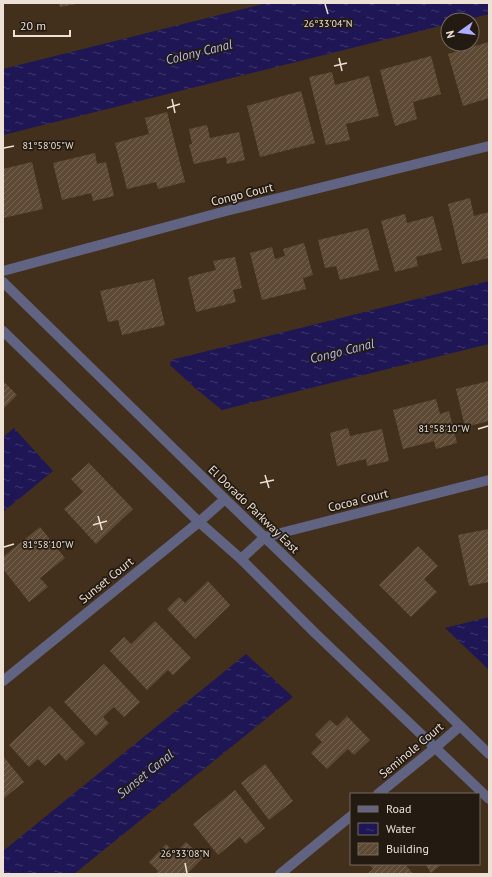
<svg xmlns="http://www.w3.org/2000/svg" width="492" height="877" font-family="'PT Sans',sans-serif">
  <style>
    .water { fill: url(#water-ripples) }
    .building { fill: url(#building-hatch) }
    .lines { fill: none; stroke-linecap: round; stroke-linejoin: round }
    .minor { stroke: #616382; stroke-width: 10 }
    .ticks { fill: none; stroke: #ede0d4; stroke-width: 1.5 }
    .labels { text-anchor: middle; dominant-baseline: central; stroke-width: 3.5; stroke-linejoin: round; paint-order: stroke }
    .street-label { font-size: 12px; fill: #ede0d4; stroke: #231a11 }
    .water-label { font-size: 13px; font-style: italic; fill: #b6b9f4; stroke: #231a11 }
    .ticks-label { font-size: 10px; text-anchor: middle; fill: #ede0d4; stroke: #231a11; stroke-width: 3.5; stroke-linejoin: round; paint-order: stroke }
  </style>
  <defs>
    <pattern id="water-ripples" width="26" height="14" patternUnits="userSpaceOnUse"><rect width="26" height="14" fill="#1e1655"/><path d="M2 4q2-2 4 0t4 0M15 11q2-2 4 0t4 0" fill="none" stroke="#3f386d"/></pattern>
    <pattern id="building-hatch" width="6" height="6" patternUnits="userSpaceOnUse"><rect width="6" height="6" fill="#5e4a34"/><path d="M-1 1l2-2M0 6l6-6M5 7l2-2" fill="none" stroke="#756450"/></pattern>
  </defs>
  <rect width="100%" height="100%" fill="#43301c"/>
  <path class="water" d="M 267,3 L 489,3 L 489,14 L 466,20 L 448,20 L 448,24 L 3,135 L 3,69 Z
    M 489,281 L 489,344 L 222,410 L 195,388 L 170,365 L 171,360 Z
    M 14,428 L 53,471 L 3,512 L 3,437 Z
    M 489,617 L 489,670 L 445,628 Z
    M 246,654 L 293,697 L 74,874 L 3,874 L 3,851 Z"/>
  <path class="building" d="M 59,3 L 76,3 L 76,4 L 60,7 Z
    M 489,42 L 489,98 L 463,106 L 448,54 Z
    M 431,56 L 441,94 L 413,102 L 417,119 L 395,126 L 380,70 Z
    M 332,72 L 335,85 L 369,76 L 379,116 L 346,124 L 350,140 L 326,145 L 309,77 Z
    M 301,91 L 315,143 L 260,157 L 247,106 Z
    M 167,112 L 185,182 L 158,189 L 156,182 L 127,189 L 115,143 L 149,134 L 145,118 Z
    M 207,125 L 210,138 L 239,132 L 245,160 L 227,164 L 226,157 L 194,164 L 189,145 L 192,144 L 189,129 Z
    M 95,153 L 97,164 L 106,162 L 114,196 L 93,201 L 91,193 L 62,200 L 53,163 Z
    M 32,162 L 43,209 L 3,218 L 3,169 Z
    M 470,198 L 474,216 L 489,212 L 489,258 L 462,264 L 448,204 Z
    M 405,214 L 407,223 L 433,216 L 442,250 L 416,257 L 418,266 L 395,272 L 381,221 Z
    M 368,228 L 379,270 L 340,280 L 336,266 L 325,268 L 318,240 Z
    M 304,243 L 313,275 L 303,278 L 306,289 L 262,300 L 250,253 L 272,247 L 275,259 L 285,256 L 283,249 Z
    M 235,257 L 242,288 L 233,290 L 236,302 L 196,312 L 188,277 L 216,270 L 213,261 Z
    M 154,279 L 165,325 L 122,335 L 118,320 L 108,322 L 100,291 Z
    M 3,381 L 17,395 L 3,409 Z
    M 489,381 L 489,421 L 465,427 L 456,389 Z
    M 436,399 L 440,414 L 449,411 L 457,443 L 436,449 L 434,441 L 403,449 L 393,410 Z
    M 348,428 L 350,436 L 382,429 L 389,461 L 367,466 L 366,459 L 337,466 L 330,433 Z
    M 89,463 L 133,509 L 96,544 L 64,509 L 83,492 L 71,479 Z
    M 40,527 L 65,558 L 40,578 L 48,587 L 29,602 L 3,569 L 3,557 Z
    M 489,529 L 489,582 L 469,586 L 458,535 Z
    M 418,546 L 438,566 L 424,579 L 437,592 L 411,617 L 379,585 Z
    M 208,581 L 230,605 L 195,639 L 167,609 L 179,597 L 185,603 Z
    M 155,621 L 191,658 L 173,675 L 168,670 L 147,690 L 110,651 L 124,637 L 131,644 Z
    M 104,664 L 140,702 L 124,717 L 114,707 L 103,717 L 109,723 L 96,736 L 64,702 Z
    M 50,706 L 85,743 L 66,761 L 59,753 L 45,766 L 38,759 L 29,767 L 9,745 Z
    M 347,716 L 370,740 L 354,755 L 348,749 L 327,769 L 311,753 L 322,742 L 315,735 L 330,720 L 337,726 Z
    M 3,756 L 24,782 L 3,799 Z
    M 265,764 L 293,801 L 269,820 L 241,783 Z
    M 235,790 L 265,828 L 246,844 L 240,837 L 218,855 L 193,824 Z
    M 186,842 L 203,858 L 187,874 L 155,874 L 158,871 L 149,862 L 166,844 L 175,853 Z
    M 369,864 L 405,864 L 413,874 L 367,874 L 373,869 Z
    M 425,864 L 442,864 L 431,873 Z"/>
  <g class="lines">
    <path class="minor" d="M 3,271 L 226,211 L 489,146
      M 3,282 L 225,499 L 489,754
      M 3,331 L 199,522 L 241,559 L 316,634 L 489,799
      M 241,559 L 265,537 L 489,480
      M 3,681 L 199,522 L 225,499
      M 378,794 L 435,748 L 460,726
      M 280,874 L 351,816"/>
  </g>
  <path class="ticks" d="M 325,4 L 328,14M 339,58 L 342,71M 334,66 L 347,63M 172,99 L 175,113M 167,108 L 180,104M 4,148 L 14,146M 478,429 L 488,426M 265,475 L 269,488M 260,483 L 274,480M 98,516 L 102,530M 93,525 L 107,521M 4,547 L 14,544M 185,863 L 187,873"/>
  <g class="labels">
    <g class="street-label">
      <text transform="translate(242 194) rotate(-14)">Congo Court</text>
      <text transform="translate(358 500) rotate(-14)">Cocoa Court</text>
      <text transform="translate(254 509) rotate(44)">El Dorado Parkway East</text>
      <text transform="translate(106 580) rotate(-39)">Sunset Court</text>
      <text transform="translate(411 750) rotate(-40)">Seminole Court</text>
    </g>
    <g class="water-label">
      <text transform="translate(199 52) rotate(-14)">Colony Canal</text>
      <text transform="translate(342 351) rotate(-14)">Congo Canal</text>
      <text transform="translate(145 774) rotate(-39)">Sunset Canal</text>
    </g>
  </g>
  <g class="ticks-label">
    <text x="328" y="27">26°33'04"N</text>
    <text x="48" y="149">81°58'05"W</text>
    <text x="444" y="432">81°58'10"W</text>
    <text x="48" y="548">81°58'10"W</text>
    <text x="185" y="857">26°33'08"N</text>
  </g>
  <rect width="492" height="877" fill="none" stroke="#ede0d4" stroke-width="8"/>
  <rect x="350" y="793" width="130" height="72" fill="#231a11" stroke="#74695f"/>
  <rect x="358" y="806" width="20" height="6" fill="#616382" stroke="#74695f"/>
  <text x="386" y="813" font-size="12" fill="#ede0d4">Road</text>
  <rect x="358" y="823" width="20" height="12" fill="url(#water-ripples)" stroke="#74695f"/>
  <text x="386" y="833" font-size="12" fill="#ede0d4">Water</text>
  <rect x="358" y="843" width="20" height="12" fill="url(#building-hatch)" stroke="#74695f"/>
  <text x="386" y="853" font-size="12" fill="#ede0d4">Building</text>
  <g transform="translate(460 32) rotate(256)"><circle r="19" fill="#231a11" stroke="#74695f"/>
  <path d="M0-3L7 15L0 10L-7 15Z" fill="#acaffb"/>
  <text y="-6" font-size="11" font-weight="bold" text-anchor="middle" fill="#ede0d4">N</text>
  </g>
  <path d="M14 30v6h56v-6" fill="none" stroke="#ede0d4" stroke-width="2"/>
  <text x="20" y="30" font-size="12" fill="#ede0d4" stroke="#231a11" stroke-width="3" paint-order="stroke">20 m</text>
</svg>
